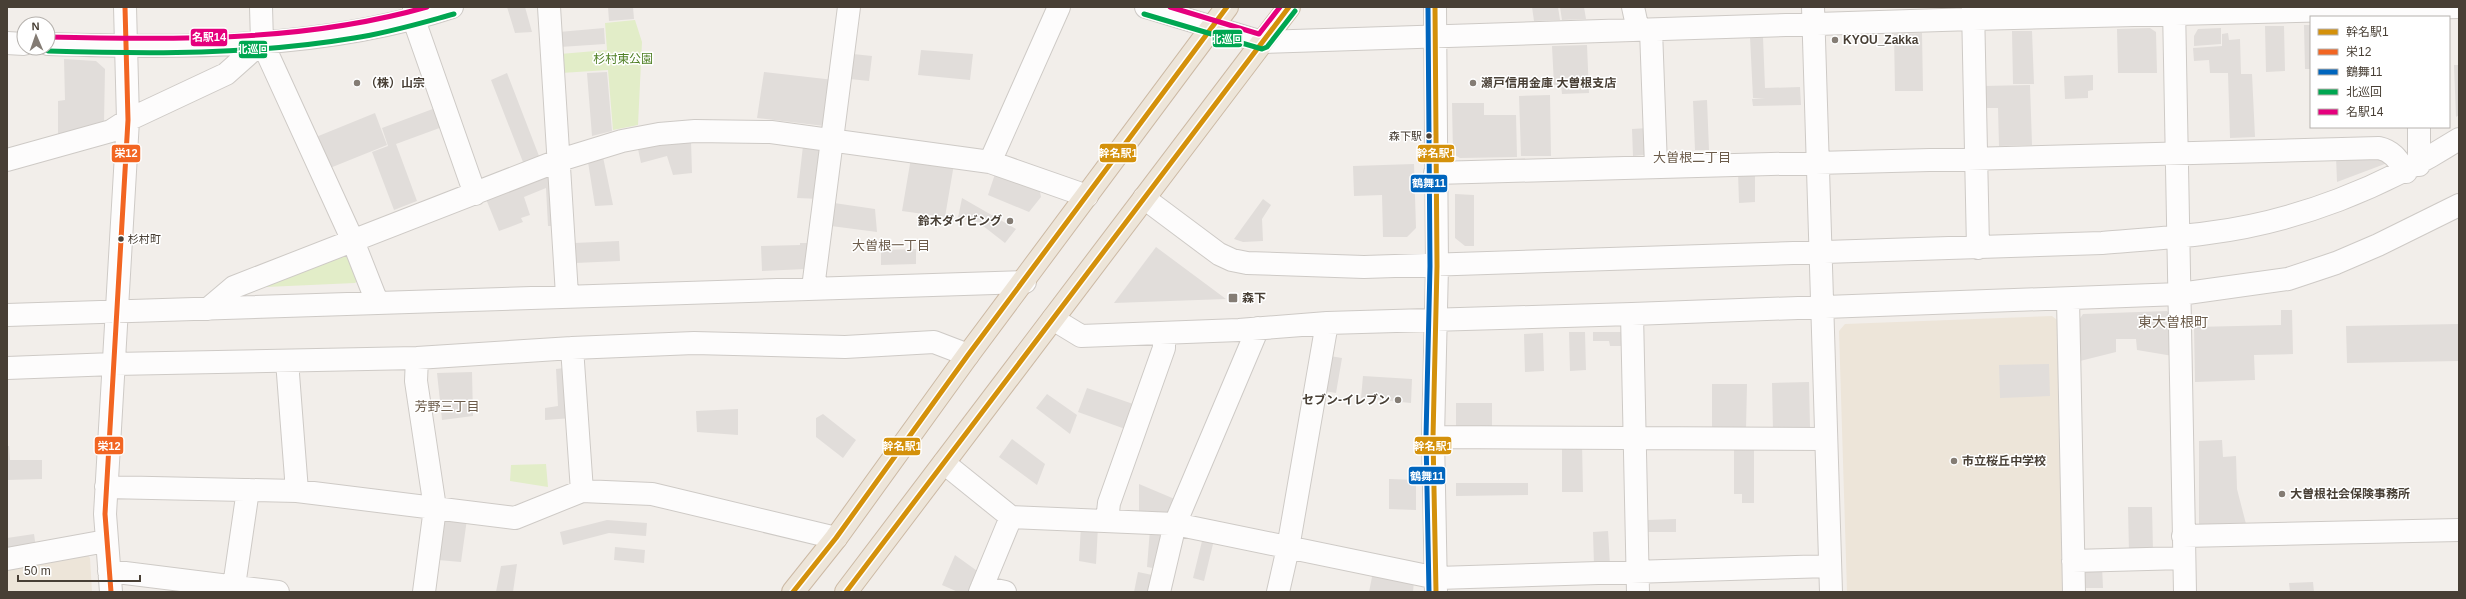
<svg xmlns="http://www.w3.org/2000/svg" width="2466" height="599" font-family="Arial,'Noto Sans JP',sans-serif">
  <style>
    .education { fill: #ede5d9 }
    .green { fill: #e2edc8 }
    .parking { fill: #e1ddda }
    .lines { fill: none; stroke-linecap: round; stroke-linejoin: round }
    .minor-casing { stroke: #cecac6; stroke-width: 24 }
    .highway-casing { stroke: #ccb9a4; stroke-width: 24 }
    .minor { stroke: #fdfcfc; stroke-width: 22 }
    .highway { stroke: #ede5d9; stroke-width: 22 }
    .bus-1-casing { stroke: #fff; stroke-width: 8 }
    .bus-2-casing { stroke: #fff; stroke-width: 8 }
    .bus-3-casing { stroke: #fff; stroke-width: 8 }
    .bus-4-casing { stroke: #fff; stroke-width: 8 }
    .bus-5-casing { stroke: #fff; stroke-width: 8 }
    .bus-1 { stroke: #d4910b; stroke-width: 5 }
    .bus-2 { stroke: #f26522; stroke-width: 5 }
    .bus-3 { stroke: #0065bd; stroke-width: 5 }
    .bus-4 { stroke: #00a651; stroke-width: 5 }
    .bus-5 { stroke: #e5007d; stroke-width: 5 }
    .poi-dot { fill: #847c74; stroke: #fff; stroke-width: 1.5 }
    .bus-dot { fill: #483f35; stroke: #fff; stroke-width: 1.5 }
    .labels { text-anchor: middle; dominant-baseline: central; stroke-width: 3; stroke-linejoin: round; paint-order: stroke }
    .bus-label { font-size: 11px; fill: #483f35; stroke: #fff; text-anchor: end }
    .poi-label { font-size: 12px; font-weight: bold; fill: #483f35; stroke: #fff; text-anchor: start }
    .park-label { font-size: 12px; fill: #4e7f23; stroke: #fff }
    .neighbourhood-label { font-size: 13px; fill: #6c5c4b; stroke: #fff }
    .quarter-label { font-size: 14px; fill: #6c5c4b; stroke: #fff }
    .line-badge { stroke: #fff; stroke-width: 1.5 }
    .badge-label { font-size: 11px; text-anchor: middle; font-weight: bold; fill: #fff }
  </style>
  <rect width="100%" height="100%" fill="#f2eeea"/>
  <path class="education" d="M 2052,316 L 2061,323 L 2068,592 L 1847,592 L 1839,331 L 1845,324 Z
    M 86,553 L 90,558 L 92,592 L 7,592 L 7,568 Z"/>
  <path class="green" d="M 635,20 L 642,42 L 638,125 L 613,130 L 608,70 L 561,73 L 560,54 L 607,50 L 605,23 Z
    M 343,254 L 351,255 L 360,278 L 355,283 L 266,287 L 264,285 Z
    M 546,464 L 548,487 L 510,481 L 511,465 Z"/>
  <path class="parking" d="M 507,7 L 525,7 L 532,32 L 515,33 Z
    M 608,7 L 633,7 L 634,19 L 609,21 Z
    M 1532,7 L 1558,7 L 1560,20 L 1534,21 Z
    M 1560,7 L 1584,7 L 1586,19 L 1562,20 Z
    M 2304,25 L 2311,25 L 2311,69 L 2305,69 Z
    M 2265,26 L 2284,26 L 2285,71 L 2266,72 Z
    M 604,28 L 605,44 L 560,47 L 559,32 Z
    M 2150,28 L 2156,32 L 2157,73 L 2118,73 L 2117,29 Z
    M 2221,28 L 2221,44 L 2194,46 L 2194,36 L 2198,29 Z
    M 2012,31 L 2032,31 L 2034,84 L 2013,84 Z
    M 1922,33 L 1923,91 L 1895,91 L 1894,34 Z
    M 2228,33 L 2229,40 L 2240,39 L 2241,74 L 2252,74 L 2255,137 L 2230,138 L 2228,73 L 2210,73 L 2209,60 L 2194,61 L 2193,48 L 2222,46 L 2222,34 Z
    M 1750,37 L 1763,37 L 1765,88 L 1800,87 L 1801,105 L 1753,106 L 1752,99 L 1765,99 L 1753,98 Z
    M 1587,45 L 1589,93 L 1562,94 L 1561,85 L 1554,85 L 1552,46 Z
    M 921,50 L 973,54 L 970,80 L 918,75 Z
    M 853,54 L 872,56 L 869,81 L 850,79 Z
    M 64,59 L 96,61 L 105,69 L 104,123 L 74,133 L 58,134 L 58,101 L 65,100 Z
    M 2454,65 L 2459,65 L 2459,115 L 2456,117 Z
    M 607,72 L 612,131 L 592,136 L 587,73 Z
    M 764,72 L 834,80 L 824,126 L 757,118 Z
    M 507,73 L 539,156 L 523,162 L 491,80 Z
    M 2093,75 L 2093,90 L 2088,91 L 2088,98 L 2065,99 L 2064,76 Z
    M 2030,85 L 2032,145 L 1999,146 L 1998,108 L 1984,108 L 1983,86 Z
    M 1550,95 L 1551,156 L 1521,156 L 1519,96 Z
    M 1707,100 L 1709,150 L 1695,150 L 1693,101 Z
    M 1452,103 L 1484,103 L 1484,115 L 1516,115 L 1517,157 L 1460,158 L 1453,154 Z
    M 438,107 L 445,126 L 396,144 L 417,201 L 394,210 L 372,152 L 388,146 L 382,128 Z
    M 375,113 L 387,145 L 330,168 L 316,137 Z
    M 1648,128 L 1649,151 L 1644,155 L 1633,156 L 1632,129 Z
    M 691,141 L 692,173 L 673,175 L 667,156 L 641,163 L 638,149 Z
    M 803,146 L 821,148 L 820,199 L 797,198 Z
    M 2369,154 L 2390,162 L 2337,182 L 2336,156 Z
    M 603,157 L 613,205 L 595,206 L 588,162 Z
    M 911,158 L 954,164 L 945,217 L 902,211 Z
    M 1414,164 L 1416,228 L 1407,237 L 1383,237 L 1382,195 L 1354,196 L 1353,166 Z
    M 1738,172 L 1755,172 L 1755,202 L 1739,203 Z
    M 995,174 L 1039,187 L 1041,197 L 1029,212 L 988,195 Z
    M 545,176 L 556,184 L 558,226 L 548,226 L 546,188 L 524,197 L 530,215 L 521,218 L 523,222 L 499,231 L 486,199 Z
    M 1455,194 L 1474,195 L 1474,246 L 1465,246 L 1455,238 Z
    M 962,198 L 1016,229 L 1005,243 L 978,222 L 958,218 Z
    M 1263,199 L 1271,205 L 1262,219 L 1263,241 L 1243,242 L 1234,239 Z
    M 834,203 L 875,209 L 877,232 L 831,226 Z
    M 619,241 L 620,261 L 575,263 L 574,243 Z
    M 800,243 L 813,243 L 805,269 L 762,271 L 761,246 L 800,245 Z
    M 1156,247 L 1226,299 L 1114,303 Z
    M 916,249 L 916,264 L 881,265 L 881,250 Z
    M 2281,310 L 2292,310 L 2293,354 L 2254,355 L 2255,380 L 2195,382 L 2194,327 L 2281,325 Z
    M 2167,311 L 2172,318 L 2173,356 L 2137,350 L 2136,339 L 2116,339 L 2116,352 L 2080,361 L 2079,320 L 2083,314 Z
    M 2459,324 L 2459,361 L 2347,363 L 2346,326 Z
    M 1585,332 L 1586,370 L 1570,371 L 1569,332 Z
    M 1593,332 L 1622,332 L 1627,346 L 1610,346 L 1609,341 L 1593,341 Z
    M 1543,333 L 1544,371 L 1525,372 L 1524,334 Z
    M 1330,356 L 1342,358 L 1336,393 L 1324,391 Z
    M 2049,364 L 2050,396 L 2000,398 L 1999,365 Z
    M 564,368 L 572,418 L 545,420 L 545,408 L 558,406 L 556,369 Z
    M 472,372 L 473,416 L 442,420 L 437,373 Z
    M 1363,376 L 1412,379 L 1411,403 L 1361,398 Z
    M 1809,382 L 1810,427 L 1804,431 L 1773,431 L 1772,383 Z
    M 1712,384 L 1747,384 L 1746,430 L 1712,430 Z
    M 1087,388 L 1136,405 L 1128,430 L 1078,412 Z
    M 1047,394 L 1077,415 L 1070,434 L 1036,408 Z
    M 1456,403 L 1492,403 L 1492,430 L 1456,430 Z
    M 738,409 L 738,435 L 697,432 L 696,411 Z
    M 823,414 L 856,440 L 843,458 L 816,437 L 816,418 Z
    M 1012,439 L 1045,464 L 1037,485 L 999,457 Z
    M 2222,440 L 2223,457 L 2236,456 L 2237,489 L 2246,524 L 2199,525 L 2199,441 Z
    M 1582,443 L 1583,492 L 1562,492 L 1562,444 Z
    M 1734,444 L 1754,445 L 1754,503 L 1742,503 L 1742,494 L 1734,494 Z
    M 7,446 L 9,446 L 10,460 L 42,460 L 42,479 L 7,480 Z
    M 1389,479 L 1416,480 L 1416,510 L 1389,509 Z
    M 1456,483 L 1528,483 L 1528,495 L 1456,496 Z
    M 1139,484 L 1177,500 L 1168,514 L 1139,513 Z
    M 2128,507 L 2152,507 L 2153,551 L 2129,552 Z
    M 449,517 L 467,519 L 461,562 L 438,560 L 443,521 Z
    M 1676,519 L 1676,532 L 1648,532 L 1647,520 Z
    M 607,520 L 647,523 L 646,536 L 609,533 L 563,545 L 560,532 Z
    M 1081,525 L 1098,526 L 1096,564 L 1079,561 Z
    M 1150,529 L 1166,536 L 1159,569 L 1147,567 Z
    M 1608,531 L 1610,566 L 1594,566 L 1593,532 Z
    M 34,534 L 36,548 L 7,553 L 7,538 Z
    M 1203,537 L 1214,540 L 1204,581 L 1193,578 Z
    M 615,547 L 645,550 L 644,563 L 614,560 Z
    M 955,555 L 980,573 L 973,592 L 958,592 L 942,585 Z
    M 517,564 L 513,592 L 496,592 L 501,566 Z
    M 2102,566 L 2103,588 L 2084,588 L 2083,572 Z
    M 1138,572 L 1157,576 L 1153,592 L 1134,592 Z
    M 1373,572 L 1414,581 L 1413,592 L 1369,592 Z
    M 2313,582 L 2314,592 L 2277,592 L 2290,592 L 2289,583 Z"/>
  <g class="lines">
    <defs>
      <path id="minor" d="M 261,7 L 262,42 L 353,241 L 377,302
        M 414,7 L 414,20 L 475,194
        M 549,7 L 567,295
        M 1146,7 L 1262,42 L 1973,19 L 2459,7
        M 1435,7 L 1437,266 L 1433,437 L 1436,592
        M 1633,7 L 1638,30
        M 1813,7 L 1831,592
        M 1973,7 L 1978,248
        M 2174,7 L 2185,592
        M 1651,30 L 1656,166
        M 7,43 L 24,44
        M 48,44 C 182,48 323,50 452,7
        M 2419,127 L 2419,165
        M 7,160 L 111,131 L 128,120 L 226,74 L 262,42
        M 990,162 L 1059,7
        M 1435,173 L 2379,148 C 2393,151 2398,160 2406,172
        M 1144,198 L 1219,254 L 1232,260 L 1247,263 L 1364,267 L 2102,243 C 2137,240 2173,238 2208,233 C 2297,222 2384,187 2459,139
        M 813,288 L 849,7
        M 2068,299 L 2074,592
        M 208,309 L 234,287 L 560,160 L 622,141 L 659,134 L 695,131 L 771,132 L 990,162 L 1087,196
        M 1632,314 L 1638,592
        M 7,315 L 1025,282
        M 1053,319 L 1081,336 L 1239,330 L 1327,323 L 1632,314 L 2180,294 L 2288,279 L 2336,263 L 2378,245 L 2459,205
        M 572,348 L 582,491
        M 417,358 L 416,381 L 435,508 L 424,592
        M 287,361 L 297,491
        M 7,368 L 114,364 L 417,358 L 572,348 L 694,343 L 845,347 L 934,342 L 968,355
        M 1433,437 L 1826,439
        M 944,463 L 1011,517 L 1175,524 L 1437,578 L 1830,566
        M 106,487 L 297,491 L 515,518 L 582,491 L 652,494 L 836,538
        M 1107,521 L 1109,503 L 1164,348 L 1164,334
        M 2183,536 L 2459,530
        M 7,559 L 106,541
        M 2073,561 L 2184,558
        M 109,571 L 278,592
        M 234,586 L 248,490
        M 982,587 L 1005,592
        M 111,592 L 105,514 L 128,120 L 125,7
        M 980,592 L 1011,517
        M 1159,592 L 1175,524 L 1258,328
        M 1278,592 L 1288,548 L 1327,323"/>
      <path id="highway" d="M 793,592 L 836,538 L 968,355 L 1227,7
        M 846,592 L 1289,7"/>
    </defs>
    <use href="#minor" class="minor-casing"/>
    <use href="#highway" class="highway-casing"/>
    <use href="#minor" class="minor"/>
    <use href="#highway" class="highway"/>
    <defs>
      <path id="bus-1" d="M 1435,7 L 1437,266 L 1433,437 L 1436,592
        M 793,592 L 836,538 L 968,355 L 1227,7
        M 846,592 L 1289,7"/>
      <path id="bus-2" d="M 111,592 L 105,514 L 128,120 L 125,7"/>
      <path id="bus-3" d="M 1428,7 L 1430,266 L 1426,437 L 1429,592"/>
      <path id="bus-4" d="M 1144,14 L 1262,49 L 1267,47 L 1295,11
        M 48,51 C 150,54 253,55 354,38 C 388,33 421,23 454,14"/>
      <path id="bus-5" d="M 1170,7 L 1259,34 L 1280,7
        M 48,37 C 175,40 304,42 427,7"/>
    </defs>
    <use href="#bus-1" class="bus-1-casing"/>
    <use href="#bus-2" class="bus-2-casing"/>
    <use href="#bus-3" class="bus-3-casing"/>
    <use href="#bus-4" class="bus-4-casing"/>
    <use href="#bus-5" class="bus-5-casing"/>
    <use href="#bus-1" class="bus-1"/>
    <use href="#bus-2" class="bus-2"/>
    <use href="#bus-3" class="bus-3"/>
    <use href="#bus-4" class="bus-4"/>
    <use href="#bus-5" class="bus-5"/>
  </g>
  <g class="poi-dot">
    <circle cx="1835" cy="40" r="4"/>
    <circle cx="357" cy="83" r="4"/>
    <circle cx="1473" cy="83" r="4"/>
    <circle cx="1010" cy="221" r="4"/>
    <rect x="1228" y="293" width="10" height="10" rx="2"/>
    <circle cx="1398" cy="400" r="4"/>
    <circle cx="1954" cy="461" r="4"/>
    <circle cx="2282" cy="494" r="4"/>
  </g>
  <g class="bus-dot">
    <circle cx="1429" cy="136" r="3.5"/>
    <circle cx="121" cy="239" r="3.5"/>
  </g>
  <g class="labels">
    <g class="bus-label">
      <text x="1422" y="136">森下駅</text>
      <text x="128" y="239" text-anchor="start">杉村町</text>
    </g>
    <g class="poi-label">
      <text x="1843" y="40">KYOU_Zakka</text>
      <text x="365" y="83">（株）山宗</text>
      <text x="1481" y="83">瀬戸信用金庫 大曽根支店</text>
      <text x="1002" y="221" text-anchor="end">鈴木ダイビング</text>
      <text x="1242" y="298">森下</text>
      <text x="1390" y="400" text-anchor="end">セブン-イレブン</text>
      <text x="1962" y="461">市立桜丘中学校</text>
      <text x="2290" y="494">大曽根社会保険事務所</text>
    </g>
    <g class="park-label">
      <text x="623" y="59">杉村東公園</text>
    </g>
    <g class="neighbourhood-label">
      <text x="1692" y="157">大曽根二丁目</text>
      <text x="891" y="245">大曽根一丁目</text>
      <text x="447" y="406">芳野三丁目</text>
    </g>
    <g class="quarter-label">
      <text x="2173" y="322">東大曽根町</text>
    </g>
  </g>
  <g class="line-badge">
    <rect x="190" y="28" width="38" height="19" rx="4" fill="#e5007d"/>
    <rect x="1212" y="29" width="31" height="19" rx="4" fill="#00a651"/>
    <rect x="238" y="40" width="30" height="19" rx="4" fill="#00a651"/>
    <rect x="1099" y="143" width="38" height="20" rx="4" fill="#d4910b"/>
    <rect x="1417" y="144" width="38" height="19" rx="4" fill="#d4910b"/>
    <rect x="111" y="144" width="30" height="19" rx="4" fill="#f26522"/>
    <rect x="1410" y="174" width="38" height="19" rx="4" fill="#0065bd"/>
    <rect x="1414" y="436" width="38" height="19" rx="4" fill="#d4910b"/>
    <rect x="94" y="436" width="30" height="19" rx="4" fill="#f26522"/>
    <rect x="883" y="437" width="38" height="19" rx="4" fill="#d4910b"/>
    <rect x="1408" y="466" width="38" height="19" rx="4" fill="#0065bd"/>
  </g>
  <g class="badge-label">
    <text x="209" y="41">名駅14</text>
    <text x="1227" y="43">北巡回</text>
    <text x="253" y="53">北巡回</text>
    <text x="1118" y="157">幹名駅1</text>
    <text x="1436" y="157">幹名駅1</text>
    <text x="126" y="157">栄12</text>
    <text x="1429" y="187">鶴舞11</text>
    <text x="1433" y="450">幹名駅1</text>
    <text x="109" y="450">栄12</text>
    <text x="902" y="450">幹名駅1</text>
    <text x="1427" y="480">鶴舞11</text>
  </g>
  <rect width="2466" height="599" fill="none" stroke="#483f35" stroke-width="16"/>
  <rect x="2310" y="16" width="140" height="112" fill="#ffffff" stroke="#b6b2ae"/>
  <rect x="2318" y="29" width="20" height="6" fill="#d4910b" stroke="#b6b2ae"/>
  <text x="2346" y="36" font-size="12" fill="#483f35">幹名駅1</text>
  <rect x="2318" y="49" width="20" height="6" fill="#f26522" stroke="#b6b2ae"/>
  <text x="2346" y="56" font-size="12" fill="#483f35">栄12</text>
  <rect x="2318" y="69" width="20" height="6" fill="#0065bd" stroke="#b6b2ae"/>
  <text x="2346" y="76" font-size="12" fill="#483f35">鶴舞11</text>
  <rect x="2318" y="89" width="20" height="6" fill="#00a651" stroke="#b6b2ae"/>
  <text x="2346" y="96" font-size="12" fill="#483f35">北巡回</text>
  <rect x="2318" y="109" width="20" height="6" fill="#e5007d" stroke="#b6b2ae"/>
  <text x="2346" y="116" font-size="12" fill="#483f35">名駅14</text>
  <g transform="translate(36 36) rotate(358)"><circle r="19" fill="#ffffff" stroke="#b6b2ae"/>
  <path d="M0-3L7 15L0 10L-7 15Z" fill="#847c74"/>
  <text y="-6" font-size="11" font-weight="bold" text-anchor="middle" fill="#483f35">N</text>
  </g>
  <path d="M18 575v6h122v-6" fill="none" stroke="#483f35" stroke-width="2"/>
  <text x="24" y="575" font-size="12" fill="#483f35" stroke="#ffffff" stroke-width="3" paint-order="stroke">50 m</text>
</svg>
